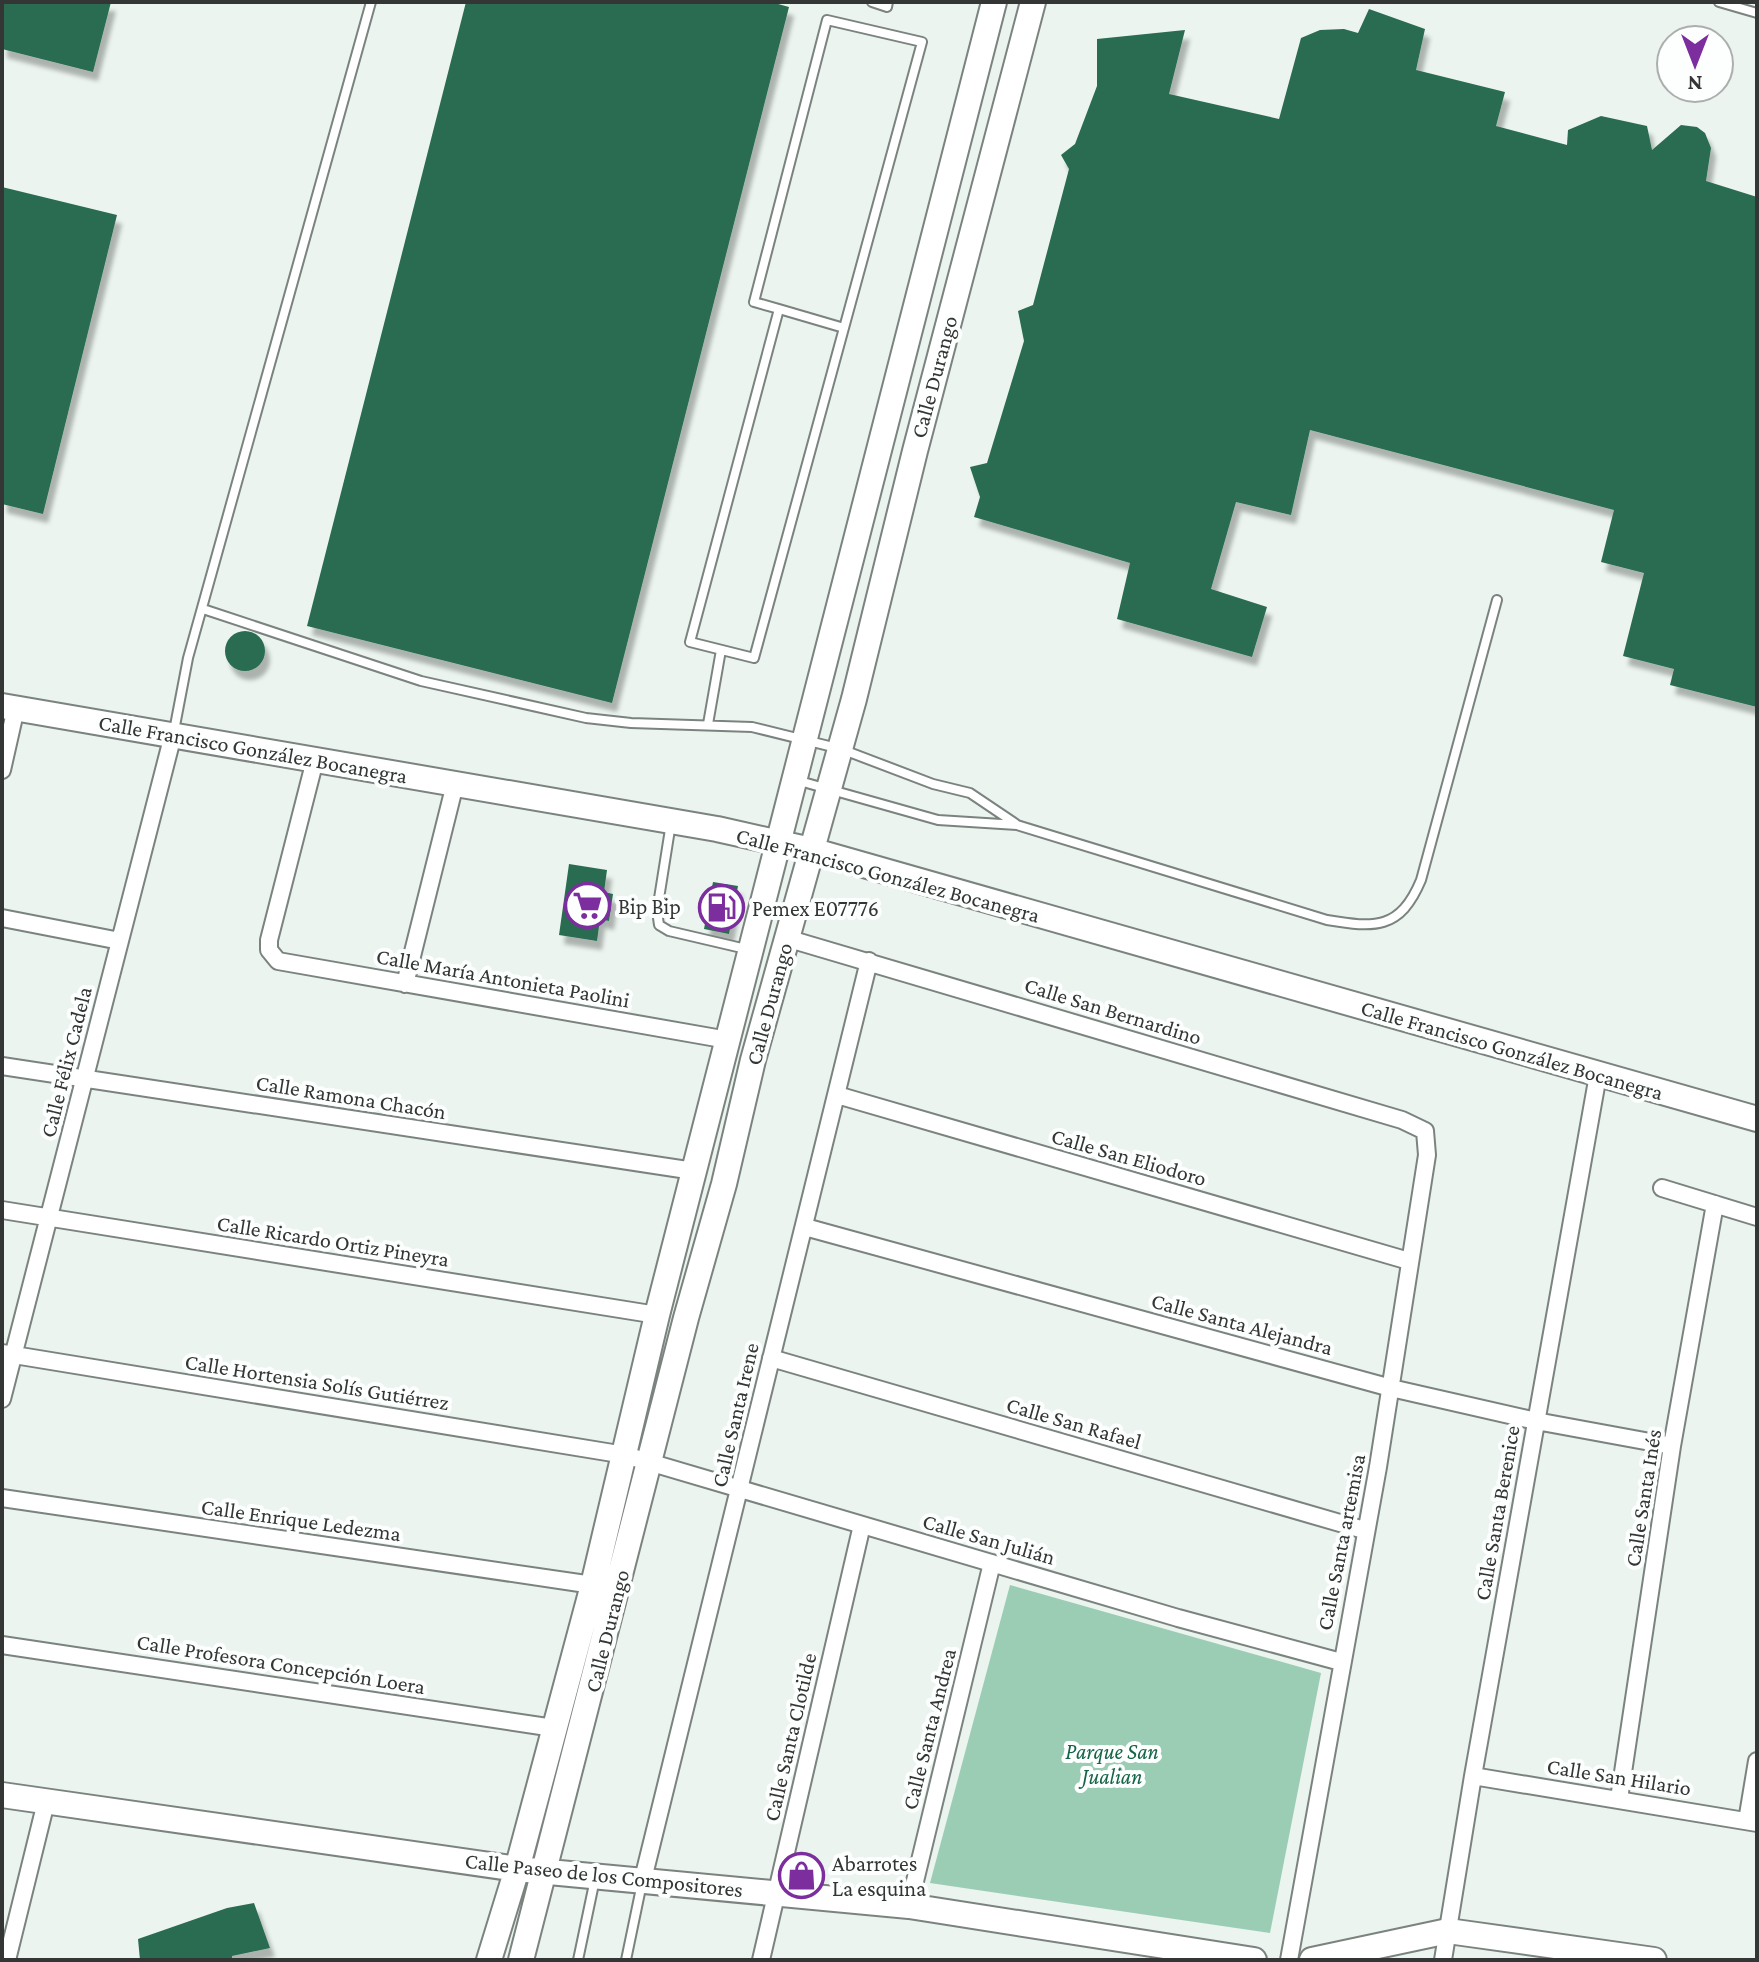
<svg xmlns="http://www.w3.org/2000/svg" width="1759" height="1962" font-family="'Crimson Pro',serif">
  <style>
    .green { fill: #9bcdb5 }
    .building { fill: #2a6c51; filter: url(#shadow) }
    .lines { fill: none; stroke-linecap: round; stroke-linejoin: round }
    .lane-casing { stroke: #7b837f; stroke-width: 12 }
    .street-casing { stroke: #7b837f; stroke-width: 20 }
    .secondary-casing { stroke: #7b837f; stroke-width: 28 }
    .lane { stroke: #fff; stroke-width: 8 }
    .street { stroke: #fff; stroke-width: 16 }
    .secondary { stroke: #fff; stroke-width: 24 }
    .labels { text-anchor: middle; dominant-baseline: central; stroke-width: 8; stroke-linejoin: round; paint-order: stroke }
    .street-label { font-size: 22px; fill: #333634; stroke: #fdfffe }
    .poi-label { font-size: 22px; fill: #333634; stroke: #fdfffe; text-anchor: start }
    .park-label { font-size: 22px; font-style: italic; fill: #156448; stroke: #fdfffe }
  </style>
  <defs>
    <filter id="shadow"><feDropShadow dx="5" dy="9" stdDeviation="2" flood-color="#0004"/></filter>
  </defs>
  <rect width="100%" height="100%" fill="#ebf4ef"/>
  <path class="green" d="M 1010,1585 L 1321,1673 L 1270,1933 L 930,1883 Z"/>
  <path class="building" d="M 2,2 L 111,2 L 93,72 L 2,49 Z
    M 466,2 L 771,2 L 789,7 L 612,703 L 307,626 Z
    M 1369,9 L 1425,29 L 1416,70 L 1505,92 L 1496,126 L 1567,145 L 1568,130 L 1601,116 L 1647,126 L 1652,150 L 1681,125 L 1697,127 L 1705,133 L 1711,148 L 1706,181 L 1757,197 L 1757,707 L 1670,685 L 1674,669 L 1623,656 L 1644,573 L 1601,562 L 1614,510 L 1310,430 L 1291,515 L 1236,502 L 1211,589 L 1267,607 L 1252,657 L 1117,619 L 1130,563 L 974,517 L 980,497 L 970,467 L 987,463 L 1024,341 L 1018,311 L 1033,305 L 1069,169 L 1061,155 L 1075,144 L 1097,86 L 1097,39 L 1185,30 L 1169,94 L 1279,119 L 1301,38 L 1320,30 L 1344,29 L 1358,33 Z
    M 2,187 L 117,215 L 43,514 L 2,504 Z
    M225 651a20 20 0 1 1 40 0a20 20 0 1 1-40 0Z
    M 569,864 L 607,870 L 604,892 L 613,894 L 609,921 L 600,919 L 597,941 L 559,935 Z
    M 713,882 L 738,886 L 729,934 L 704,929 Z
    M 254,1903 L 270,1948 L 232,1956 L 232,1960 L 140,1960 L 138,1939 L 227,1908 Z"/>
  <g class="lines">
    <defs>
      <path id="lane" d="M 872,2 L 887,7 L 888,2
        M 1719,2 L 1757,13
        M 827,20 L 922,42 L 754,658 L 690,642 L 779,309 L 754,302 Z
        M 779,309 L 844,328
        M 203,609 L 421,681 L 586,718 L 631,723 L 752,727 L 841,749 L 933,784 L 970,793 L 1016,824
        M 708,724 L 721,650
        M 174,731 L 188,658 L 371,2
        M 796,780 L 938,820 L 1017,825 L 1327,920 C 1375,928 1400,930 1421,880 L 1497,600
        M 671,823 L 657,911 L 659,925 L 669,931 L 746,949
        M 578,1960 L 595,1879
        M 626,1960 L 642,1883"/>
      <path id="street" d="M 315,760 L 269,940 L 269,950 L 278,961 L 728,1040
        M 2,770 L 16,708
        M 2,918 L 120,941
        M 786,938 L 1402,1120 L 1425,1131 L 1427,1155 L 1378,1467 L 1289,1960
        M 405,984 L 455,784
        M 2,1066 L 694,1171
        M 837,1095 L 1409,1261
        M 1662,1188 L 1757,1217
        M 2,1210 L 657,1315
        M 805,1227 L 1391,1388 L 1536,1421 L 1672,1446
        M 2,1353 L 625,1455 L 1178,1618 L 1341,1662
        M 771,1358 L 1364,1530
        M 2,1399 L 173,735
        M 2,1498 L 593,1585
        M 2,1645 L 554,1728
        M 1473,1776 L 1757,1823
        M 1619,1799 L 1672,1446 L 1715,1204
        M 1747,1821 L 1757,1761
        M 643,1879 L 869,961
        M 909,1906 L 992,1563
        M 7,1960 L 46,1802
        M 761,1960 L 862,1525
        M 1443,1960 L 1473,1776 L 1598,1075"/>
      <path id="secondary" d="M 2,706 L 717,829 L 811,850 L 1757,1119
        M 2,1795 L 517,1869 L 909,1906 L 1254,1960
        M 489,1960 L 517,1869 L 593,1585 L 657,1315 L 994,2
        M 521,1960 L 686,1318 L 724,1184 L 753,1060 L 854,699 L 915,451 L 1033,2
        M 1312,1960 L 1448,1931 L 1654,1960"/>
    </defs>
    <use href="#lane" class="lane-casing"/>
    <use href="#street" class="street-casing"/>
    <use href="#secondary" class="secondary-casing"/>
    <use href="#lane" class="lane"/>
    <use href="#street" class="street"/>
    <use href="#secondary" class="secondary"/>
  </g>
  <defs>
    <symbol id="supermarket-ring" viewBox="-11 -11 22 22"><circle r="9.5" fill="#fdfffe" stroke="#7c2d9e" stroke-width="1.5"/><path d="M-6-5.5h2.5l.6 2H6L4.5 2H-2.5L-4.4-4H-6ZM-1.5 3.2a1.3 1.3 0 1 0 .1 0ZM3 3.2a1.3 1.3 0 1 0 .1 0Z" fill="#7c2d9e"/></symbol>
    <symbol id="fuel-ring" viewBox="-11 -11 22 22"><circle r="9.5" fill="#fdfffe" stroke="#7c2d9e" stroke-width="1.5"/><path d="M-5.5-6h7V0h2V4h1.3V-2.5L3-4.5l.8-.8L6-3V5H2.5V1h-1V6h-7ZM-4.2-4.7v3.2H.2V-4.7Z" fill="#7c2d9e"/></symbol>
    <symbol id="shop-ring" viewBox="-11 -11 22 22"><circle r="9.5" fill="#fdfffe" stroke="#7c2d9e" stroke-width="1.5"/><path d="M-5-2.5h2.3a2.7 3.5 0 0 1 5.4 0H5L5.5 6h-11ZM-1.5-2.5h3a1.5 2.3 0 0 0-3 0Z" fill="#7c2d9e"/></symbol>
  </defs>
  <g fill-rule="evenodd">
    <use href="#supermarket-ring" x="562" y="880" width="51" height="51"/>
    <use href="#fuel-ring" x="696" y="882" width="51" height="51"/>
    <use href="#shop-ring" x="776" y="1850" width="51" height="51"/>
  </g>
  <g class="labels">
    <g class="street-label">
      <text transform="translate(934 377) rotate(-75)">Calle Durango</text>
      <text transform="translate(253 749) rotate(10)">Calle Francisco González Bocanegra</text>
      <text transform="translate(888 875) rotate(15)">Calle Francisco González Bocanegra</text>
      <text transform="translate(503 978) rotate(10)">Calle María Antonieta Paolini</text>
      <text transform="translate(769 1004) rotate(-75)">Calle Durango</text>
      <text transform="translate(1113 1011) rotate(17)">Calle San Bernardino</text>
      <text transform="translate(1512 1050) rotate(16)">Calle Francisco González Bocanegra</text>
      <text transform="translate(66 1062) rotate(-76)">Calle Félix Cadela</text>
      <text transform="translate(351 1097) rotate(9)">Calle Ramona Chacón</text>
      <text transform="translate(1129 1157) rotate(16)">Calle San Eliodoro</text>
      <text transform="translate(333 1241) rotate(9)">Calle Ricardo Ortiz Pineyra</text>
      <text transform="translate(1242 1324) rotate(15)">Calle Santa Alejandra</text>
      <text transform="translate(317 1382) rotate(9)">Calle Hortensia Solís Gutiérrez</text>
      <text transform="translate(735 1415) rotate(-77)">Calle Santa Irene</text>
      <text transform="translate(1074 1423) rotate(16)">Calle San Rafael</text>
      <text transform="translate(1643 1498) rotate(-81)">Calle Santa Inés</text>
      <text transform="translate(1497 1513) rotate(-80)">Calle Santa Berenice</text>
      <text transform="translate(301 1520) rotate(8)">Calle Enrique Ledezma</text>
      <text transform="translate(989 1539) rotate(16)">Calle San Julián</text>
      <text transform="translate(1341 1542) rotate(-79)">Calle Santa artemisa</text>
      <text transform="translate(607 1631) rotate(-76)">Calle Durango</text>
      <text transform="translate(281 1664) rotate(9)">Calle Profesora Concepción Loera</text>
      <text transform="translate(929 1729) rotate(-76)">Calle Santa Andrea</text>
      <text transform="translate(790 1737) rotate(-77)">Calle Santa Clotilde</text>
      <text transform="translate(1619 1777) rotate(9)">Calle San Hilario</text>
      <text transform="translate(604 1875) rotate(6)">Calle Paseo de los Compositores</text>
    </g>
    <g class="poi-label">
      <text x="618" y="906">Bip Bip</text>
      <text x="752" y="908">Pemex E07776</text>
      <text x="832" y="1863">Abarrotes<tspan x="832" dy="25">La esquina</tspan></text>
    </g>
    <g class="park-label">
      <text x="1112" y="1751">Parque San<tspan x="1112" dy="25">Jualian</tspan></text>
    </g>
  </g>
  <rect width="1759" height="1962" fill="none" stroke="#333634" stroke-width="8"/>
  <g transform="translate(1695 64) rotate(180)"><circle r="38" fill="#fdfffe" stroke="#acafad" stroke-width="2"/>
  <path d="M0-6L14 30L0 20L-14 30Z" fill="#7c2d9e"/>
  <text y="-12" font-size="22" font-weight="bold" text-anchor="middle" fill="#333634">N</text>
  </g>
</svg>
